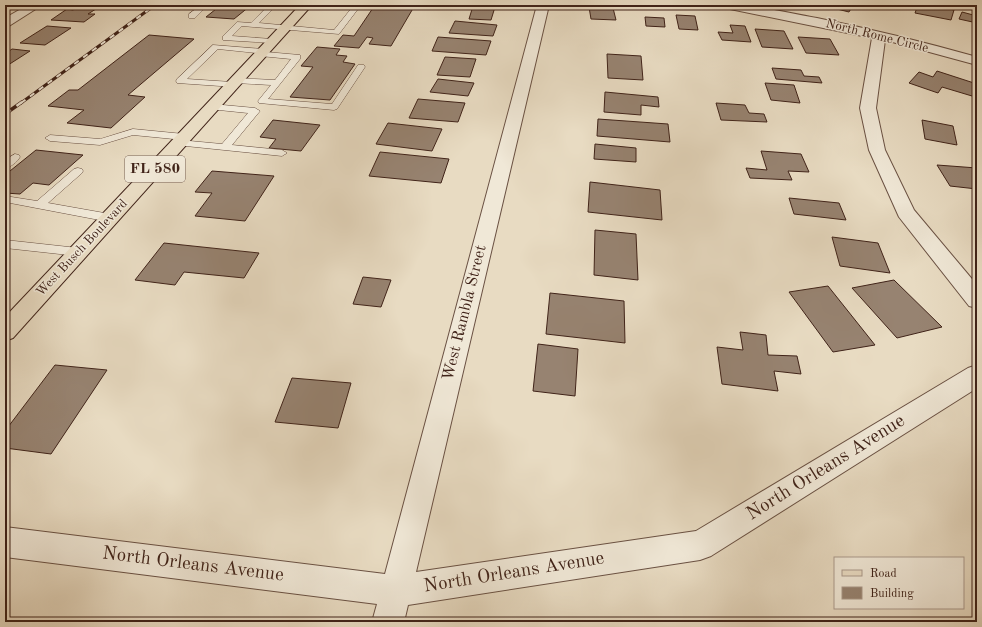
<svg xmlns="http://www.w3.org/2000/svg" width="982" height="627" font-family="'Old Standard TT',serif">
  <style>
    .building { fill: #978371; stroke: #402319 }
    .lines { fill: none; stroke-linecap: round; stroke-linejoin: round }
    .service-casing { stroke: #6a5143; stroke-width: 1 }
    .minor-casing { stroke: #6a5143; stroke-width: 2 }
    .primary-casing { stroke: #402319; stroke-width: 2 }
    .service { fill: #f0e8d7; fill-rule: evenodd }
    .minor { fill: #f0e8d7; fill-rule: evenodd }
    .primary { fill: #e8dbc2; fill-rule: evenodd }
    .rail-far1-casing { stroke: #402319; stroke-width: 3 }
    .rail-casing { stroke: #402319; stroke-width: 3.5 }
    .rail-far1 { stroke: #f0e8d7; stroke-width: 2; stroke-dasharray: 5.5; stroke-linecap: butt }
    .rail { stroke: #f0e8d7; stroke-width: 2.5; stroke-dasharray: 7; stroke-linecap: butt }
    .labels { text-anchor: middle; dominant-baseline: central; stroke-width: 3; stroke-linejoin: round; paint-order: stroke }
    .far-street-label { font-size: 13px; fill: #402319; stroke: #f0e8d7 }
    .shield { fill: #f0e8d7; stroke: #755e52; stroke-width: 1 }
    .shield-label { font-size: 15px; font-weight: bold; fill: #402319 }
    .street-label { font-size: 16px; fill: #402319; stroke: #f0e8d7 }
    .near-street-label { font-size: 19px; fill: #402319; stroke: #f0e8d7 }
  </style>
  <rect width="100%" height="100%" fill="#e8dbc2"/>
  <filter id="stains"><feTurbulence type="fractalNoise" baseFrequency=".005" numOctaves="4"/><feColorMatrix values="0 0 0 0 .2 0 0 0 0 .09 0 0 0 0 .02 0 0 0 .5 -.17"/></filter>
  <radialGradient id="worn" r=".72"><stop offset=".6" stop-color="#630" stop-opacity="0"/><stop offset="1" stop-color="#630" stop-opacity=".3"/></radialGradient>
  <path class="building" d="M 81,5 L 99,7 L 88,14 L 95,14 L 84,22 L 51,20 L 67,9 L 73,10 Z
    M 221,5 L 243,5 L 250,6 L 234,19 L 206,17 Z
    M 375,5 L 415,5 L 391,46 L 369,44 L 373,38 L 367,37 L 359,48 L 334,46 L 343,35 L 354,36 Z
    M 826,5 L 853,5 L 849,12 L 825,6 Z
    M 918,5 L 928,5 L 954,10 L 951,20 L 915,13 Z
    M 473,6 L 495,7 L 491,20 L 469,19 Z
    M 589,7 L 613,8 L 616,20 L 591,19 Z
    M 962,12 L 977,16 L 977,23 L 959,19 Z
    M 676,15 L 695,16 L 698,30 L 679,29 Z
    M 645,17 L 664,18 L 665,27 L 646,26 Z
    M 455,21 L 497,25 L 493,36 L 449,33 Z
    M 730,25 L 745,26 L 751,42 L 722,40 L 718,32 L 733,33 Z
    M 47,26 L 71,28 L 45,45 L 20,43 Z
    M 755,29 L 784,31 L 793,49 L 762,47 Z
    M 149,35 L 194,39 L 128,95 L 145,97 L 111,128 L 67,123 L 84,110 L 48,106 L 69,90 L 78,90 Z
    M 438,37 L 491,41 L 486,55 L 432,51 Z
    M 798,37 L 830,39 L 839,55 L 806,53 Z
    M 317,47 L 340,49 L 336,55 L 347,56 L 343,62 L 355,64 L 330,100 L 290,97 L 313,67 L 301,66 Z
    M 12,49 L 30,51 L 5,67 L 5,54 Z
    M 607,54 L 641,56 L 643,80 L 608,78 Z
    M 445,57 L 476,59 L 470,77 L 437,75 Z
    M 772,68 L 801,70 L 804,76 L 819,77 L 822,83 L 776,79 Z
    M 937,71 L 977,84 L 977,89 L 972,96 L 942,87 L 938,93 L 909,83 L 919,72 L 933,77 Z
    M 438,79 L 474,83 L 468,96 L 430,92 Z
    M 765,83 L 794,85 L 800,103 L 771,100 Z
    M 605,92 L 658,97 L 659,107 L 641,105 L 641,115 L 604,112 Z
    M 418,99 L 465,103 L 458,122 L 409,118 Z
    M 716,103 L 745,105 L 749,113 L 764,114 L 767,122 L 721,120 Z
    M 598,119 L 668,124 L 670,142 L 597,136 Z
    M 273,120 L 320,125 L 301,151 L 269,148 L 276,139 L 260,137 Z
    M 922,120 L 953,126 L 957,145 L 925,139 Z
    M 388,123 L 442,129 L 432,151 L 376,144 Z
    M 595,144 L 636,148 L 636,162 L 594,159 Z
    M 36,150 L 83,155 L 49,185 L 33,183 L 20,194 L 5,193 L 5,175 Z
    M 761,151 L 801,154 L 809,172 L 788,171 L 792,180 L 750,178 L 746,168 L 767,170 Z
    M 380,152 L 449,159 L 441,183 L 369,176 Z
    M 937,165 L 977,168 L 977,189 L 950,186 Z
    M 212,171 L 274,176 L 245,221 L 195,216 L 212,193 L 195,192 Z
    M 590,182 L 660,190 L 662,220 L 588,212 Z
    M 789,198 L 839,203 L 846,220 L 794,214 Z
    M 595,230 L 636,234 L 638,280 L 594,275 Z
    M 832,237 L 878,243 L 890,273 L 840,266 Z
    M 164,243 L 259,253 L 244,278 L 184,272 L 175,285 L 135,280 Z
    M 363,277 L 391,280 L 381,307 L 353,304 Z
    M 894,280 L 942,327 L 897,338 L 852,288 Z
    M 828,286 L 875,345 L 833,352 L 789,292 Z
    M 550,293 L 624,301 L 625,343 L 546,334 Z
    M 740,332 L 766,335 L 768,355 L 797,356 L 801,374 L 774,371 L 778,391 L 722,384 L 717,347 L 743,350 Z
    M 538,344 L 578,349 L 575,396 L 533,391 Z
    M 55,365 L 107,370 L 51,454 L 5,448 L 5,431 Z
    M 292,378 L 351,383 L 338,428 L 275,422 Z
    M 5,618 L 26,622 L 5,622 Z"/>
  <g class="lines">
    <defs>
      <path id="service" d="M 201,5 L 208,5 L 195,18 L 189,18 L 189,14 Z
        M 269,5 L 303,5 L 306,7 L 303,9 L 275,7 L 259,23 L 334,30 L 354,5 L 361,5 L 339,34 L 242,26 L 232,36 L 272,39 L 276,41 L 272,43 L 223,40 L 223,36 L 237,22 L 251,23 Z
        M 213,45 L 263,49 L 266,49 L 266,52 L 300,55 L 300,59 L 268,99 L 332,104 L 358,65 L 364,65 L 365,67 L 337,109 L 334,110 L 259,103 L 258,101 L 271,85 L 236,83 L 232,80 L 233,78 L 275,80 L 291,59 L 260,56 L 257,56 L 257,53 L 218,49 L 187,79 L 232,82 L 235,83 L 236,85 L 235,87 L 177,83 L 176,81 L 177,79 Z
        M 212,104 L 255,108 L 260,111 L 232,145 L 282,150 L 287,153 L 282,156 L 176,145 L 174,143 L 176,141 L 179,140 L 222,144 L 248,113 L 209,109 L 208,107 Z
        M 133,129 L 184,134 L 189,137 L 184,140 L 133,135 L 100,145 L 50,141 L 45,138 L 50,135 L 100,139 Z
        M 15,154 L 19,155 L 20,157 C 17,162 11,167 5,168 L 5,160 Z
        M 78,168 L 82,169 L 83,171 L 82,173 L 48,203 L 110,214 L 114,215 L 116,218 L 114,221 L 110,222 L 5,202 L 5,196 L 37,201 L 74,169 Z
        M 5,240 L 78,248 L 82,249 L 84,252 L 82,255 L 78,256 L 5,248 Z"/>
      <path id="minor" d="M 28,5 L 42,5 L 9,26 L 5,27 L 5,18 Z
        M 537,5 L 549,5 L 416,572 L 696,531 L 968,368 L 977,365 L 977,388 L 711,556 L 700,560 L 408,605 L 404,622 L 372,622 L 377,604 L 5,557 L 5,527 L 385,574 Z
        M 724,5 C 757,5 785,12 817,18 C 871,29 924,42 977,57 L 977,65 L 885,40 L 876,108 L 885,150 L 914,210 L 977,285 L 977,308 L 969,306 L 899,217 L 869,150 L 860,108 L 872,38 L 730,9 L 726,7 Z"/>
      <path id="primary" d="M 300,5 L 312,5 L 13,338 L 5,341 L 5,317 Z"/>
    </defs>
    <use href="#service" class="service-casing"/>
    <use href="#minor" class="minor-casing"/>
    <use href="#primary" class="primary-casing"/>
    <use href="#service" class="service"/>
    <use href="#minor" class="minor"/>
    <use href="#primary" class="primary"/>
    <defs>
      <path id="rail-far1" d="M 21,103 L 155,5"/>
      <path id="rail" d="M 5,114 L 22,102"/>
    </defs>
    <use href="#rail-far1" class="rail-far1-casing"/>
    <use href="#rail" class="rail-casing"/>
    <use href="#rail-far1" class="rail-far1"/>
    <use href="#rail" class="rail"/>
  </g>
  <g class="labels">
    <g class="far-street-label">
      <text transform="translate(877 36) rotate(14)">North Rome Circle</text>
      <text transform="translate(82 248) rotate(-47)">West Busch Boulevard</text>
    </g>
    <rect class="shield" x="125" y="156" width="60" height="26" rx="3"/>
    <g class="shield-label">
      <text x="155" y="169">FL 580</text>
    </g>
    <g class="street-label">
      <text transform="translate(465 313) rotate(-76)">West Rambla Street</text>
    </g>
    <g class="near-street-label">
      <text transform="translate(826 468) rotate(-32)">North Orleans Avenue</text>
      <text transform="translate(193 565) rotate(7)">North Orleans Avenue</text>
      <text transform="translate(514 573) rotate(-9)">North Orleans Avenue</text>
    </g>
  </g>
  <rect width="982" height="627" fill="none" stroke="#e8dbc2" stroke-width="20"/>
  <rect x="6" y="6" width="970" height="615" fill="none" stroke="#402319" stroke-width="2"/>
  <rect x="10" y="10" width="962" height="607" fill="none" stroke="#402319"/>
  <rect x="834" y="557" width="130" height="52" fill="#f0e8d7" stroke="#aa998b"/>
  <rect x="842" y="570" width="20" height="6" fill="#e8dbc2" stroke="#aa998b"/>
  <text x="870" y="577" font-size="12" fill="#402319">Road</text>
  <rect x="842" y="587" width="20" height="12" fill="#978371" stroke="#aa998b"/>
  <text x="870" y="597" font-size="12" fill="#402319">Building</text>
  <rect width="100%" height="100%" filter="url(#stains)"/>
  <rect width="100%" height="100%" fill="url(#worn)"/>
</svg>
